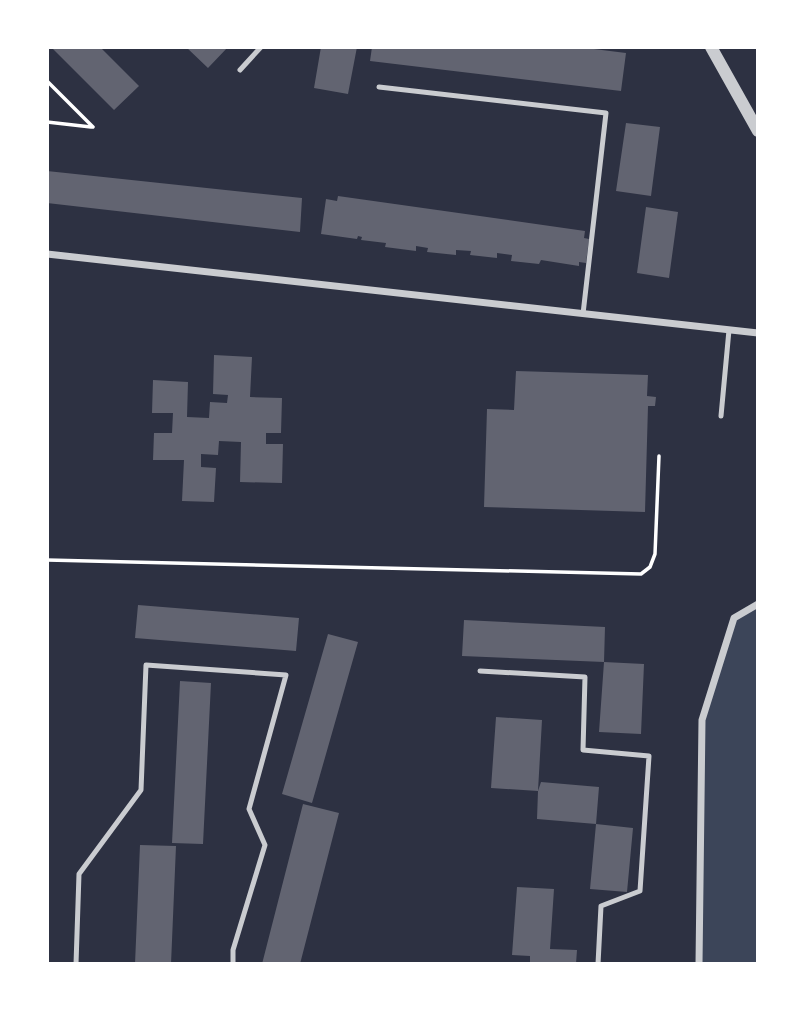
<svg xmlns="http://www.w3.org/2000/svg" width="805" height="1011" font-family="'Fira Sans',sans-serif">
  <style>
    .green { fill: #3c4559 }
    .building { fill: #626471 }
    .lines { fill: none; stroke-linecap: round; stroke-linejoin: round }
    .path { stroke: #fff; stroke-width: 3.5 }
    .service { stroke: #caccd0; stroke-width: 5 }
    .minor { stroke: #caccd0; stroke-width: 7 }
    .tertiary { stroke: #caccd0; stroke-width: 12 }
  </style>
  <rect width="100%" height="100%" fill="#2d3142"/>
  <path class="green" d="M 758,604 L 758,964 L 699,964 L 702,720 L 734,618 Z"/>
  <path class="building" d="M 51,47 L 100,47 L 139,86 L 114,110 Z
    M 186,47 L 228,47 L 208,68 Z
    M 321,47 L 357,47 L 348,94 L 314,88 Z
    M 372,47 L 578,47 L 626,53 L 621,91 L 370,61 Z
    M 626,123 L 660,127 L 651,196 L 616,191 Z
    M 47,171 L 302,198 L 300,232 L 47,203 Z
    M 338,196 L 585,231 L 584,238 L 589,239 L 586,263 L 579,262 L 579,266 L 541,260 L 539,264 L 511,261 L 512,255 L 497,253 L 497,258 L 470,255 L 471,251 L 456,250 L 456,255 L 427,252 L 428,248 L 416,246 L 416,251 L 385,247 L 386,243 L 361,240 L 362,237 L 358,236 L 357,239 L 321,234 L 326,199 L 337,201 Z
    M 646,207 L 678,212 L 669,278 L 637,273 Z
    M 214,355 L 252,357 L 250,397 L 282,398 L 281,433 L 266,433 L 266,444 L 283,444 L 282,483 L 240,482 L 241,442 L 219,441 L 218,455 L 201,454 L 201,467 L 216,468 L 214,502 L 182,501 L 184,460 L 153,460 L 154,433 L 172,433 L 173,413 L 152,413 L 153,380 L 188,382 L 187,417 L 209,418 L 210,402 L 227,403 L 228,395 L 213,394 Z
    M 516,371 L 648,375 L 647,396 L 656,397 L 655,406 L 648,406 L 645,512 L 484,507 L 487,409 L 514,410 Z
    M 138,605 L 299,618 L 296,651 L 135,638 Z
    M 464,620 L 605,627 L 604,662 L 462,656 Z
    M 328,634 L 358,642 L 312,803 L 282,794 Z
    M 604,662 L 644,664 L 641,734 L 599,732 Z
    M 180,681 L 211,683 L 203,844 L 172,843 Z
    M 496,717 L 542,720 L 538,791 L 491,788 Z
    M 541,782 L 599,787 L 596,824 L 537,819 L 538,791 Z
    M 303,804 L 339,813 L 300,964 L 262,964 Z
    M 596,824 L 633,828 L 627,892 L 590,889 Z
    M 140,845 L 176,846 L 171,964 L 135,964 Z
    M 517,887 L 554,889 L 550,949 L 577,950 L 576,964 L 530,964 L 530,956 L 512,955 Z"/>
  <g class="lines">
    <path class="path" d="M 47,81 L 93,127
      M 47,122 L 91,127
      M 47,560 L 641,574 L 650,567 L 655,554 L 659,456"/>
    <path class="service" d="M 240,70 L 261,47
      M 379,87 L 606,113 L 583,314
      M 721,416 L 729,330
      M 480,671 L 585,677 L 583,750 L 649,756 L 640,891 L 601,906 L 598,964
      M 76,964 L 79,874 L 141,790 L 146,665 L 286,675 L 249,809 L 265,845 L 233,950 L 233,964"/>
    <path class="minor" d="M 47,254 L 758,333
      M 699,964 L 702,720 L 734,618 L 758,604"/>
    <path class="tertiary" d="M 711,47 L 758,131"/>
  </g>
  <rect width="805" height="1011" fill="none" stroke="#ffffff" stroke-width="98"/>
</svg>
